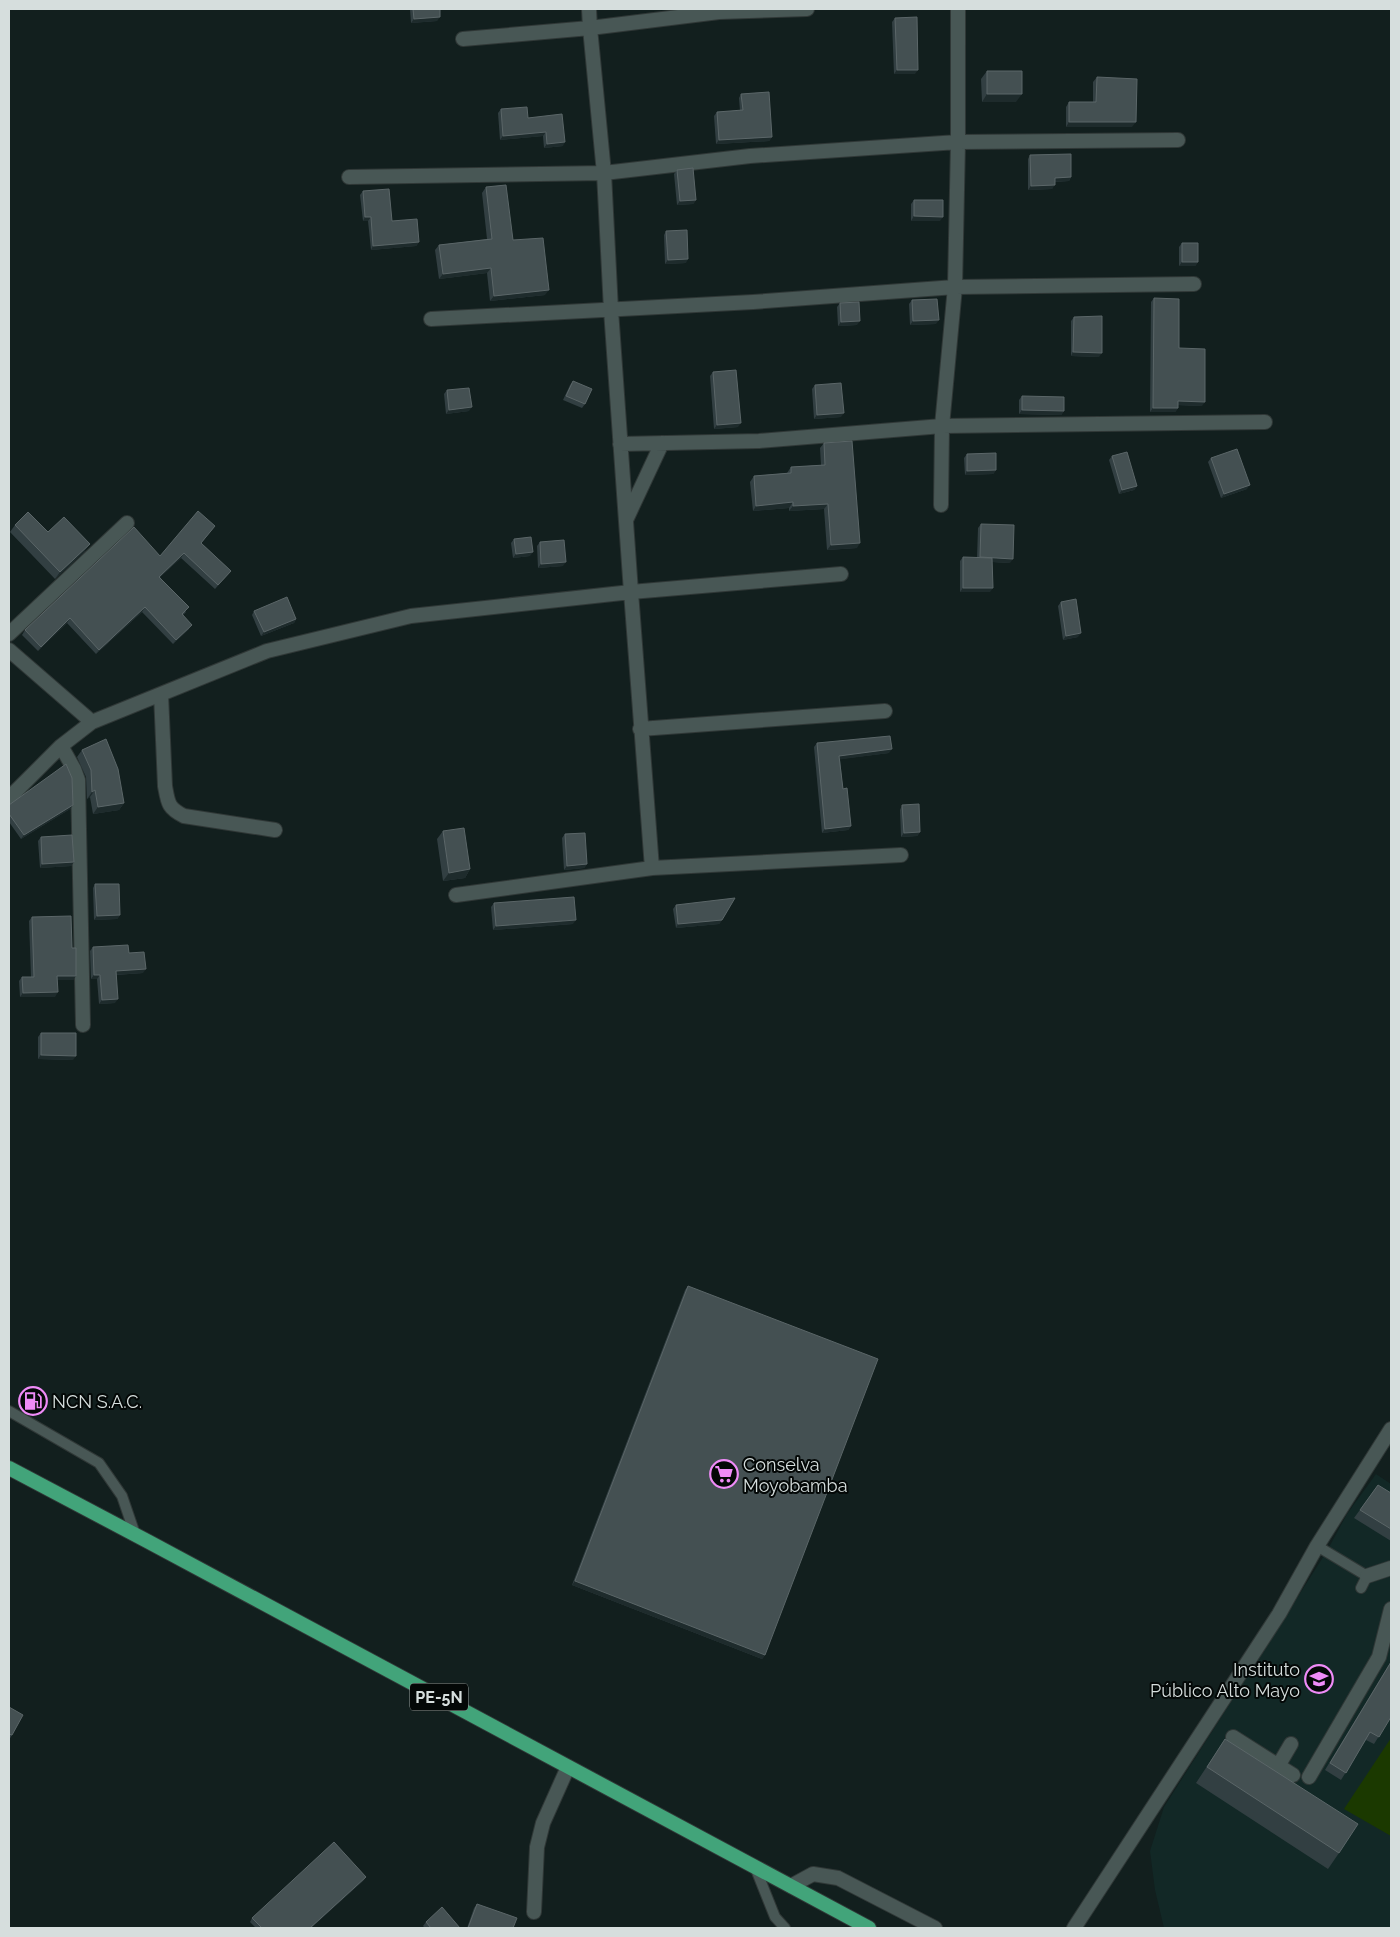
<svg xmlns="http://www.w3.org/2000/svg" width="1400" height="1937" font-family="Raleway,sans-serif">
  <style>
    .built { fill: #122826 }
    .green { fill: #1b3900 }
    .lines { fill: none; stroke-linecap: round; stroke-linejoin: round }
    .service-casing { stroke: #303837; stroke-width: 12 }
    .pedestrian-casing { stroke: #303837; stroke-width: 16 }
    .minor-casing { stroke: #303837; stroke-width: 16 }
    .trunk-casing { stroke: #303837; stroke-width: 16 }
    .service { stroke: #485755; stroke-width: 10 }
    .pedestrian { stroke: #485755; stroke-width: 14 }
    .minor { stroke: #485755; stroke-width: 14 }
    .trunk { stroke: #42a47a; stroke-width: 14 }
    .wall { fill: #323f42 }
    .shaded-wall { fill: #1e2b2c }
    .building { fill: #445052; stroke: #5b6668 }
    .labels { text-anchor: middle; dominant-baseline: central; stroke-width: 4; stroke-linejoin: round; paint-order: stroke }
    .shield { fill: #040807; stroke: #979e9d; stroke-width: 1 }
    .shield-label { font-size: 16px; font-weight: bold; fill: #d6dedd }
    .poi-label { font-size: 18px; fill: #d6dedd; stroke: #040807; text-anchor: start }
  </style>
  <rect width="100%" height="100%" fill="#121f1e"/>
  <path class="built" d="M 1376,1474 L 1391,1484 L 1391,1928 L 1164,1928 L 1155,1890 L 1150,1851 L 1164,1807 L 1327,1551 L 1347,1514 Z"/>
  <path class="green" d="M 1391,1738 L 1391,1836 L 1344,1809 Z"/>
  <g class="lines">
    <defs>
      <path id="service" d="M 9,1411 L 99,1463 L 122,1496 L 135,1534
        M 1317,1546 L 1367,1576 L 1361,1588
        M 755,1867 L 775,1917 L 785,1928"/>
      <path id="pedestrian" d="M 1367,1576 L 1391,1568
        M 1233,1737 L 1293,1775
        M 1274,1773 L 1291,1744
        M 1309,1777 L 1379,1657 L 1391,1609"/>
      <path id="minor" d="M 463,39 L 590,28 L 719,12 L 807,9
        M 349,177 L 604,173 L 750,156 L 958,142 L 1178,140
        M 431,319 L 753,302 L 955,287 L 1194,284
        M 620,444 L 759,441 L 942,426 L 1265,422
        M 941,505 L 942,426 L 955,287 L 958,142 L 958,9
        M 626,520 L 662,443
        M 9,634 L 127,523
        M 9,650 L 92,722
        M 161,694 L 165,786 C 168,803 168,808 184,816 L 275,830
        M 640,729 L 885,711
        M 61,746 L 74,769 L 78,780 L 83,1025
        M 9,798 L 61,746 L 92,722 L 267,651 L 411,616 L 631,592 L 611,310 L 604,173 L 590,28 L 589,9
        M 652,868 L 631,592 L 841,574
        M 456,895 L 652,868 L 901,855
        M 791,1886 L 813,1874 L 838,1878 L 935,1928
        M 534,1912 L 537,1847 L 543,1823 L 568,1767
        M 1074,1928 L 1279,1614 L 1317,1546 L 1391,1429"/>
      <path id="trunk" d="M 9,1468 L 149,1542 L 869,1928"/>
    </defs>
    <use href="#service" class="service-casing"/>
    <use href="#pedestrian" class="pedestrian-casing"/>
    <use href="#minor" class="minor-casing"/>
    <use href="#trunk" class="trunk-casing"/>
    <use href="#service" class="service"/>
    <use href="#pedestrian" class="pedestrian"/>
    <use href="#minor" class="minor"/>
    <use href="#trunk" class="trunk"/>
  </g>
  <path class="wall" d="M 410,9 L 451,9 L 440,10 L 437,21 L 411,23 Z
    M 895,18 L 915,74 L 894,74 L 892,22 Z
    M 987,71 L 1016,102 L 982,102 L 981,79 Z
    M 1097,77 L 1132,127 L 1066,127 L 1066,107 L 1069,102 L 1093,102 L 1093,82 Z
    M 741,94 L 772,137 L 769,141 L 716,144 L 714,116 L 717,112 L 740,111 L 739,98 Z
    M 501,109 L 528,118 L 563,146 L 544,148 L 543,136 L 500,140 L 498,113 Z
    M 1030,155 L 1071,177 L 1069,181 L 1055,182 L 1052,189 L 1028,190 L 1028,159 Z
    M 677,170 L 696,200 L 693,204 L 677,205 L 674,174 Z
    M 486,187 L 513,240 L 545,295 L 490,301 L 487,273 L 439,279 L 435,250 L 439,245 L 487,239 L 482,193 Z
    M 363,191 L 392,221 L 419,242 L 416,246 L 371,250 L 368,221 L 363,221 L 360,195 Z
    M 914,200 L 940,221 L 911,221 L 911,204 Z
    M 666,231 L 686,263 L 665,264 L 664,235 Z
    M 1182,243 L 1198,262 L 1195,266 L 1179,266 L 1179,247 Z
    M 1154,298 L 1179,348 L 1202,406 L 1178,405 L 1178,408 L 1175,412 L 1150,412 L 1151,302 Z
    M 912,300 L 936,324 L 910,325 L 909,304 Z
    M 840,303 L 857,325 L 838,326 L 837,307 Z
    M 1074,317 L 1099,357 L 1071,356 L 1071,321 Z
    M 713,372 L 738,427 L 714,429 L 710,376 Z
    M 573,381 L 585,404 L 582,408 L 563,400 L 570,385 Z
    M 815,385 L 841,417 L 814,419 L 812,389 Z
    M 447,390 L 469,411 L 446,414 L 444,394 Z
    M 1022,396 L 1064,411 L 1061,415 L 1019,414 L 1019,400 Z
    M 824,443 L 857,548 L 827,550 L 824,509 L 789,511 L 789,508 L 753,511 L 750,482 L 754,476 L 787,473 L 791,467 L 821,465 L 820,448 Z
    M 967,454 L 996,470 L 993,474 L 965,475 L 964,458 Z
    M 1112,456 L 1137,486 L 1134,490 L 1119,494 L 1109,460 Z
    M 1211,458 L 1247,489 L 1221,498 L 1208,462 Z
    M 981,524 L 1010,563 L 992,562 L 990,592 L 960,592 L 960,561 L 963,557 L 977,558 L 978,528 Z
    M 15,525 L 48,532 L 85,551 L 55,579 L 10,532 Z
    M 215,526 L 201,543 L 231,571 L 215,589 L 181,558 L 160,577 L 186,612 L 183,615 L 189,629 L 173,644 L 142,612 L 96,654 L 67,623 L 38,651 L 22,635 L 25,630 Z
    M 514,539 L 530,556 L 513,558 L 511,543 Z
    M 540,542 L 563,566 L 538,568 L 537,546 Z
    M 1061,602 L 1078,637 L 1063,640 L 1058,606 Z
    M 254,611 L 296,619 L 294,623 L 261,636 L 252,615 Z
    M 817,743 L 889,753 L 840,759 L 843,789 L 851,826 L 848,830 L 822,833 L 814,747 Z
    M 82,750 L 124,803 L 119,810 L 93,814 L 90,797 L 87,799 L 86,777 L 77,757 Z
    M 9,805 L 73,805 L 70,809 L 21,839 L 9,822 Z
    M 902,805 L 920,832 L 917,836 L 901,837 L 900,810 Z
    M 443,831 L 470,869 L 465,878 L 443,881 L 437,839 Z
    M 565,834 L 587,864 L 584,868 L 564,870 L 562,838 Z
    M 41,837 L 74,862 L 71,866 L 40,868 L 38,841 Z
    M 95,884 L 120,915 L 117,919 L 94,920 L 93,888 Z
    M 494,903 L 573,924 L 493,930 L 491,907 Z
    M 676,905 L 722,920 L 719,924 L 676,928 L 673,909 Z
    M 32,917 L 76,976 L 73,980 L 57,980 L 55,997 L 20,997 L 19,981 L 22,977 L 31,977 L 29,921 Z
    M 93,947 L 129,953 L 143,973 L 116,975 L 115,1003 L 99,1004 L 97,979 L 91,979 L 90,951 Z
    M 41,1033 L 73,1060 L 38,1059 L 38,1037 Z
    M 688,1286 L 765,1655 L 762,1659 L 572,1585 L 685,1290 Z
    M 1378,1485 L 1391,1493 L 1391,1541 L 1354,1518 Z
    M 1391,1661 L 1391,1717 L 1374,1744 L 1366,1740 L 1341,1780 L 1325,1770 Z
    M 9,1707 L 12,1735 L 9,1740 Z
    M 1225,1739 L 1339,1853 L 1328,1869 L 1196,1783 Z
    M 366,1877 L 363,1881 L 311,1928 L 256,1928 L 250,1922 L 252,1918 Z
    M 477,1904 L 513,1928 L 467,1928 L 474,1908 Z
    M 426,1922 L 460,1928 L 425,1928 L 423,1926 Z"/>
  <path class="shaded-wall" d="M 440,17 L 437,21 L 411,23 L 414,19 Z
    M 897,70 L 918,70 L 915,74 L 894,74 Z
    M 987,94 L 1022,94 L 1016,102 L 982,102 Z
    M 1069,122 L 1136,122 L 1132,127 L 1066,127 Z
    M 546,132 L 543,136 L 500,140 L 503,136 Z
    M 772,137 L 769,141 L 716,144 L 719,140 Z
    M 565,142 L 563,146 L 544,148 L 547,144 Z
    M 1071,177 L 1069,181 L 1052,182 L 1055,178 Z
    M 1055,185 L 1052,189 L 1028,190 L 1031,186 Z
    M 696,200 L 693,204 L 677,205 L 680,201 Z
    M 914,216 L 943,217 L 940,221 L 911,221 Z
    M 365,217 L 371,217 L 368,221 L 363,221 Z
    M 419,242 L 416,246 L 371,250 L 373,246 Z
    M 688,259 L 686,263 L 665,264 L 668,260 Z
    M 1182,262 L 1198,262 L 1195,266 L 1179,266 Z
    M 491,268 L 487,273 L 439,279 L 443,274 Z
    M 549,290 L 545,295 L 490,301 L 494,296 Z
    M 939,320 L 936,324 L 910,325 L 913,321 Z
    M 860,321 L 857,325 L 838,326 L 841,322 Z
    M 1073,352 L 1102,353 L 1099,357 L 1071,356 Z
    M 1178,401 L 1205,402 L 1202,406 L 1175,405 Z
    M 472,407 L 469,411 L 446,414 L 449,410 Z
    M 1153,408 L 1178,408 L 1175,412 L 1150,412 Z
    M 1022,410 L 1064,411 L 1061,415 L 1019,414 Z
    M 844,413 L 841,417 L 814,419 L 817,415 Z
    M 741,423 L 738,427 L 714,429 L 717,425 Z
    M 996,470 L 993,474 L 965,475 L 967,471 Z
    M 1250,485 L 1247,489 L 1221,498 L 1224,494 Z
    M 1137,486 L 1134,490 L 1119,494 L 1122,490 Z
    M 793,502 L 789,508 L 753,511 L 756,506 Z
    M 828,504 L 824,509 L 789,511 L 793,506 Z
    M 860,543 L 857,548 L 827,550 L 831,545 Z
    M 90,544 L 85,551 L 55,579 L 60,572 Z
    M 533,552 L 530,556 L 513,558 L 516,554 Z
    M 184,553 L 181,558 L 156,581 L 159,577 Z
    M 980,557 L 1013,559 L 1010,563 L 977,561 Z
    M 566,562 L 563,566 L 538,568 L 541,564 Z
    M 963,588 L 993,588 L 990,592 L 960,592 Z
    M 145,607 L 142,612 L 96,654 L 99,650 Z
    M 70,618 L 67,623 L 38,651 L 41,647 Z
    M 296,619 L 294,623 L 261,636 L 264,632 Z
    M 192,625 L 189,629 L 173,644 L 176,640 Z
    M 1081,633 L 1078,637 L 1063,640 L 1066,636 Z
    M 892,749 L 889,753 L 836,760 L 839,756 Z
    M 95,790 L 90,797 L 87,799 L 92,792 Z
    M 124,803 L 119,810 L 93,814 L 98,807 Z
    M 73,805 L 70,809 L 21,839 L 24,835 Z
    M 851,826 L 848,830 L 822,833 L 825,829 Z
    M 920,832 L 917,836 L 901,837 L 904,833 Z
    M 74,862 L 71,866 L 40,868 L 42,864 Z
    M 587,864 L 584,868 L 564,870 L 567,866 Z
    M 470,869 L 465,878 L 443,881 L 449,873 Z
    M 120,915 L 117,919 L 94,920 L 97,916 Z
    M 576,920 L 573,924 L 493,930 L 496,926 Z
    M 722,920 L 719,924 L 676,928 L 678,924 Z
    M 146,969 L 143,973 L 113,975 L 116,971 Z
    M 94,975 L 100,975 L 97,979 L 91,979 Z
    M 57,976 L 76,976 L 73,980 L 54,980 Z
    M 58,992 L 55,997 L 20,997 L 23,993 Z
    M 118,999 L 115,1003 L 99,1004 L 102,1000 Z
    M 41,1055 L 76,1056 L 73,1060 L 38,1059 Z
    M 575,1581 L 765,1655 L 762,1659 L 572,1585 Z
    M 366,1877 L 363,1881 L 311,1928 L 310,1928 Z"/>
  <path class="building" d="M 413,9 L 440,9 L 440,17 L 414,19 Z
    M 917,17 L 918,70 L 897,70 L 895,18 Z
    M 987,71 L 1022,71 L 1022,94 L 987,94 Z
    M 1097,77 L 1137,79 L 1136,122 L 1069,122 L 1069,102 L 1096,102 Z
    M 769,92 L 772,137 L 719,140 L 717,112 L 743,110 L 741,94 Z
    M 527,107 L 528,118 L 562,114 L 565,142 L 547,144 L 546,132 L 503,136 L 501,109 Z
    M 1071,154 L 1071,177 L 1055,178 L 1055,185 L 1031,186 L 1030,155 Z
    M 693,168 L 696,200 L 680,201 L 677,170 Z
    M 506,185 L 513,240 L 543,238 L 549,290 L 494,296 L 491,268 L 443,274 L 439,245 L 492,239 L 486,187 Z
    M 389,189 L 392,221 L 417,219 L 419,242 L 373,246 L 371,217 L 365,217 L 363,191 Z
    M 914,200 L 943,200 L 943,217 L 914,216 Z
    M 687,230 L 688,259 L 668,260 L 666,231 Z
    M 1182,243 L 1198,243 L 1198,262 L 1182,262 Z
    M 1154,298 L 1179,299 L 1179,348 L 1205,349 L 1205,402 L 1178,401 L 1178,408 L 1153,408 Z
    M 937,299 L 939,320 L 913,321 L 912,300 Z
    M 859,302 L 860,321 L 841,322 L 840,303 Z
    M 1102,316 L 1102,353 L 1073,352 L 1074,317 Z
    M 736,370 L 741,423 L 717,425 L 713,372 Z
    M 573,381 L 592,389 L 585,404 L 566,396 Z
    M 841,383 L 844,413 L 817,415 L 815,385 Z
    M 469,388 L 472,407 L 449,410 L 447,390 Z
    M 1022,396 L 1064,397 L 1064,411 L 1022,410 Z
    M 852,441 L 860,543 L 831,545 L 828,504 L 793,506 L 793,502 L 756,506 L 754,476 L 791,473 L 791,467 L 825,465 L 824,443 Z
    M 1237,449 L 1250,485 L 1224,494 L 1211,458 Z
    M 1127,452 L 1137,486 L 1122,490 L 1112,456 Z
    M 996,453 L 996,470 L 967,471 L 967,454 Z
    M 198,511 L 215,526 L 201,543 L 231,571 L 218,585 L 184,553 L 159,577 L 189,607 L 182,614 L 192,625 L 176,640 L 145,607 L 99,650 L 70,618 L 41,647 L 25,630 L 134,527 L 160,556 Z
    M 28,512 L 48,532 L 64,517 L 90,544 L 60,572 L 15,525 Z
    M 981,524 L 1014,525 L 1013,559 L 980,557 Z
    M 531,537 L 533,552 L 516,554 L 514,539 Z
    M 564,540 L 566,562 L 541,564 L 540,542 Z
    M 963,557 L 992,558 L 993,588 L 963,588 Z
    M 287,597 L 296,619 L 264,632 L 254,611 Z
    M 1076,599 L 1081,633 L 1066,636 L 1061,602 Z
    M 890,736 L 892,749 L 839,756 L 843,789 L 847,788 L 851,826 L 825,829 L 817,743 Z
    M 106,739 L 118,769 L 124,803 L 98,807 L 95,790 L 92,792 L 91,770 L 82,750 Z
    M 66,764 L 72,778 L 73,805 L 24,835 L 9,814 L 9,805 Z
    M 919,804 L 920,832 L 904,833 L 902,805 Z
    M 464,828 L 470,869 L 449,873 L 443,831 Z
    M 585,833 L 587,864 L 567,866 L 565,834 Z
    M 72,835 L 74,862 L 42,864 L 41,837 Z
    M 95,884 L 119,884 L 120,915 L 97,916 Z
    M 574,897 L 576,920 L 496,926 L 494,903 Z
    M 735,898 L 722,920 L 678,924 L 676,905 Z
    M 71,916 L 72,948 L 76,948 L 76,976 L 57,976 L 58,992 L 23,993 L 22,977 L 34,977 L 32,917 Z
    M 128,945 L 129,953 L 144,952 L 146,969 L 116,971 L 118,999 L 102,1000 L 100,975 L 94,975 L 93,947 Z
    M 41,1033 L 76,1033 L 76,1056 L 41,1055 Z
    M 688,1286 L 878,1359 L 765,1655 L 575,1581 Z
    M 1378,1485 L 1391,1493 L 1391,1529 L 1360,1510 Z
    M 1391,1662 L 1391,1717 L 1379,1737 L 1370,1732 L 1346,1773 L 1330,1763 Z
    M 9,1707 L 23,1715 L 12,1735 L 9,1734 Z
    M 1225,1739 L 1358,1824 L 1339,1853 L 1207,1767 Z
    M 334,1842 L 366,1877 L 310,1928 L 262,1928 L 252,1918 Z
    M 477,1904 L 517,1918 L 513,1928 L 468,1928 Z
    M 442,1907 L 460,1928 L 431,1928 L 426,1922 Z"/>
  <defs>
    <symbol id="fuel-ring" viewBox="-11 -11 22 22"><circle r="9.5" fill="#040807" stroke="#ef8bf7" stroke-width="1.5"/><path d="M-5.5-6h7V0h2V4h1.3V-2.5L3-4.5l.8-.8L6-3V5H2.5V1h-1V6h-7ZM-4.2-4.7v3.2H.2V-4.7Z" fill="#ef8bf7"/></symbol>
    <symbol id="supermarket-ring" viewBox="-11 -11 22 22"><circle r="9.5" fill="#040807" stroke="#ef8bf7" stroke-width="1.5"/><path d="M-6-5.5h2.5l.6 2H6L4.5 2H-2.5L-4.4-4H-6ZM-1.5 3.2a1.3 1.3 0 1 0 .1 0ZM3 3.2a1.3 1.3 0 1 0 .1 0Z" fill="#ef8bf7"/></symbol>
    <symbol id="university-ring" viewBox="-11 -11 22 22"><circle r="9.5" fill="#040807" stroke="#ef8bf7" stroke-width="1.5"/><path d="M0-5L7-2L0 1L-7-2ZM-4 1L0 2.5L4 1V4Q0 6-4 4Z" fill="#ef8bf7"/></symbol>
  </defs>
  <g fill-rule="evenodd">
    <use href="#fuel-ring" x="17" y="1385" width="32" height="32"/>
    <use href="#supermarket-ring" x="708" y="1458" width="32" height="32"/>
    <use href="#university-ring" x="1303" y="1663" width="32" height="32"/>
  </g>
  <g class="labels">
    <rect class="shield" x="410" y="1683.5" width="58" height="27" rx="4"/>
    <g class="shield-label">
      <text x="439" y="1697">PE-5N</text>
    </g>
    <g class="poi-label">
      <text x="52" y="1401">NCN S.A.C.</text>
      <text x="743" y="1464">Conselva<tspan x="743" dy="21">Moyobamba</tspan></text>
      <text x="1300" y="1669" text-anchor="end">Instituto<tspan x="1300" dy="21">Público Alto Mayo</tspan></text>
    </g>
  </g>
  <rect width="1400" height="1937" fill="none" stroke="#d6dedd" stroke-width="20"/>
</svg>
